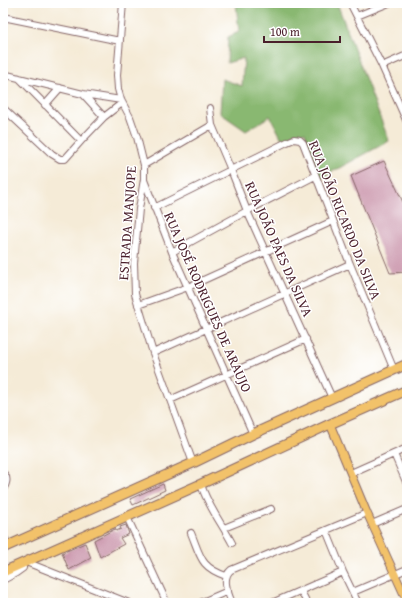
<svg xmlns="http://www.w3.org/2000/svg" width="410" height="606" font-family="'Gentium Book Plus',serif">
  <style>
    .forest { fill: #89b871; stroke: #6a6c4e }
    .building { fill: #cd9bb0 }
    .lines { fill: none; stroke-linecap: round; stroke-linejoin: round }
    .minor-casing { stroke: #866667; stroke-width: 8 }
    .major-casing { stroke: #866667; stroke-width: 9 }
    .highway-casing { stroke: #866667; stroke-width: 11 }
    .minor { stroke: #fff; stroke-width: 6 }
    .major { stroke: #f2c26a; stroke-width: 7 }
    .highway { stroke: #f2c26a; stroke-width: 9 }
    .labels { text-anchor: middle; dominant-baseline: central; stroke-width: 3; stroke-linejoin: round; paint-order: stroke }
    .street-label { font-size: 14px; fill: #4a1f2b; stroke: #fff }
  </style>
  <rect width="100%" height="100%" fill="#fff"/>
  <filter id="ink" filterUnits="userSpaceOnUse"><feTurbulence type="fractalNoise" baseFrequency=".025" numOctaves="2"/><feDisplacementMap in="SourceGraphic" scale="8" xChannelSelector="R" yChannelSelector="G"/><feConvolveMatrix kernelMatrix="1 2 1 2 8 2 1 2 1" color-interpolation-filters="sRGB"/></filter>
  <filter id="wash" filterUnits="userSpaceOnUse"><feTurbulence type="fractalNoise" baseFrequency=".012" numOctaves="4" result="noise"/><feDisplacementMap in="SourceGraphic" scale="16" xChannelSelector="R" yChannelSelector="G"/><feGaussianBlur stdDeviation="0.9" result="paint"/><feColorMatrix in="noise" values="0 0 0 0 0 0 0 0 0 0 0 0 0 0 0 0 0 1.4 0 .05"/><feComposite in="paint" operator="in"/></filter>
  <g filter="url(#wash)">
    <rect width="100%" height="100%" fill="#f5ebd7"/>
    <path class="forest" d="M 236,3 L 337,3 L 389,141 L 317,180 L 305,132 L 283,141 L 270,116 L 246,131 L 220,113 L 222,79 L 242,86 L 244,58 L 227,63 L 228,37 L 239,32 Z"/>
    <g id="blocks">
      <path class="building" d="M 384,161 L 407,211 L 407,272 L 390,273 L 351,176 Z
        M 163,484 L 165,490 L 133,505 L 130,499 Z
        M 126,525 L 129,534 L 120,538 L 124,544 L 100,557 L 94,540 L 115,529 L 116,531 L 121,529 L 120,527 Z
        M 85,543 L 91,558 L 69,570 L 62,553 Z"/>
    </g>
  </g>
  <g filter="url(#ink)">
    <use href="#blocks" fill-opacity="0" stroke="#866667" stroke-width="1"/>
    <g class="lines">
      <defs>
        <path id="minor" d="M 123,3 L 117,75 L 118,89 L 121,100 L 130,117 L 137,137 L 144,165 L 144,179 L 139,209 L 134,263 L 135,294 L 153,353 L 193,463
          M 350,3 L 382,66 L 407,122
          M 357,16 L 389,3
          M 3,17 L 120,41
          M 382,66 L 407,55
          M 3,74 L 83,94 L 121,100
          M 19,78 L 81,141 L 104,117 L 122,103
          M 83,94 L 104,117
          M 45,105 L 60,88
          M 3,108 L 52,154 L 60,159 L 65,159 L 81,141
          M 210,108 L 212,125 L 231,170 L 247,211 L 332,398
          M 144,165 L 212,125
          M 144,180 L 172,252 L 253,434
          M 154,208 L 287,142 L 294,139 L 300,140 L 303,143 L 350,264 L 394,370
          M 172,252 L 247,211 L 315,176
          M 138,305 L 188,287 L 333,221
          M 153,353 L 350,264
          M 170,400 L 306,339
          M 394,454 L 407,484
          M 3,473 C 9,478 6,484 3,490
          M 351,473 L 407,448
          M 201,484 C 206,503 222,524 232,543
          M 127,517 L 167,603
          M 372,524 L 407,509
          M 224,528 L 271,509
          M 326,530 L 343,572 L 358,603
          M 191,533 C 201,557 200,567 226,576
          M 3,535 L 8,545
          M 26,562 L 129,603
          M 3,580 L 16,573 L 23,568 L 23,563
          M 301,591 L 307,603
          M 353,592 L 407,569
          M 200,603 L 228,591
          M 232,603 C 228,593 221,578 231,570 L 367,513
          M 272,603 L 343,572"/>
        <path id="major" d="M 330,424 L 367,513 L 407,601"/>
        <path id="highway" d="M 3,548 L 193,463 L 253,434 L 407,364
          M 3,572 L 201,484 L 330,424 L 407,390"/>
      </defs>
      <use href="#minor" class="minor-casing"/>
      <use href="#major" class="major-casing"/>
      <use href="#highway" class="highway-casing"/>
      <use href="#minor" class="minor"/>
      <use href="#major" class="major"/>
      <use href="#highway" class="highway"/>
    </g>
  </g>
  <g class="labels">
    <g class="street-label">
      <text transform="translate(345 220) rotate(68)">RUA JOÃO RICARDO DA SILVA</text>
      <text transform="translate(127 223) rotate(-86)">ESTRADA MANJOPE</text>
      <text transform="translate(279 249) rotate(66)">RUA JOÃO PAES DA SILVA</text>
      <text transform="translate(208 302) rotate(66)">RUA JOSÉ RODRIGUES DE ARAUJO</text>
    </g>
  </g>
  <rect width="410" height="606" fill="none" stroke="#fff" stroke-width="16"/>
  <path d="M264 36v6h76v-6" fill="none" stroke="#4a1f2b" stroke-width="2"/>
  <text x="270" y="36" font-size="12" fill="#4a1f2b" stroke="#ffffff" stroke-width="3" paint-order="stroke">100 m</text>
</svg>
